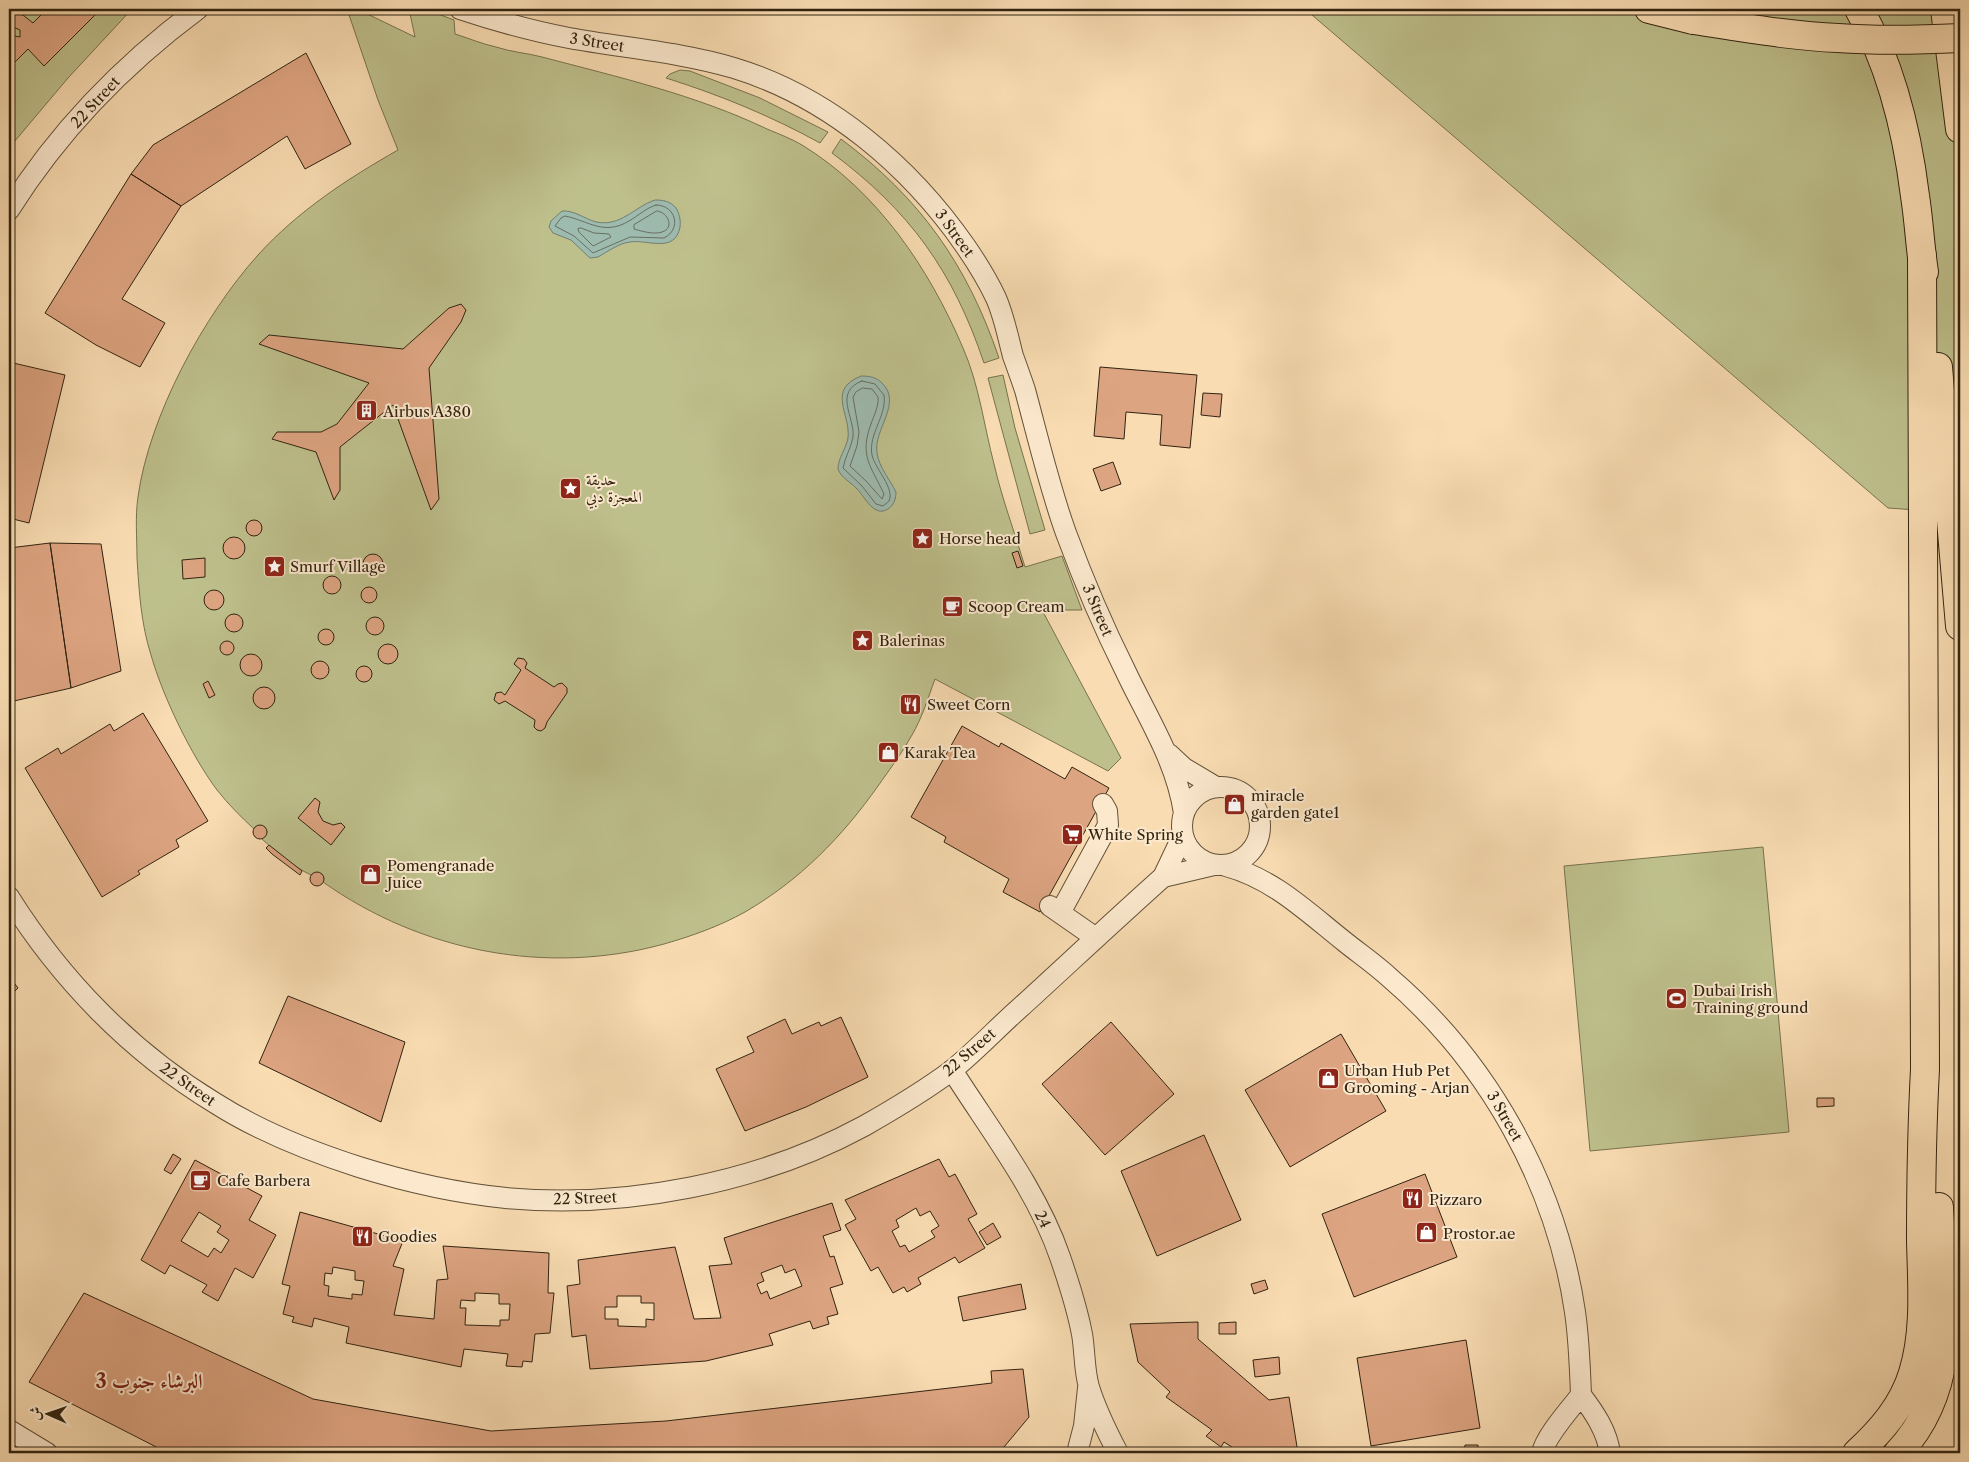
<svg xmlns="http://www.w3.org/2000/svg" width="1969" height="1462" font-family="'Libre Caslon Text',Amiri,serif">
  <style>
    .green { fill: #bec08c; stroke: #78724e }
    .water { fill: #9ebbb0; stroke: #727e70 }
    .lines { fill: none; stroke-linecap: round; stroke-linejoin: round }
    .shore { stroke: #686f60; stroke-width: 1 }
    .building { fill: #dda481; stroke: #312310; fill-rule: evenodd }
    .minor-casing { stroke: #635138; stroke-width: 22 }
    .primary-casing { stroke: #312310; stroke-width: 30 }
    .motorway-casing { stroke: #312310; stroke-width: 30 }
    .minor { stroke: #fbe8cd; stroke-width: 20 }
    .primary { stroke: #f9dcb2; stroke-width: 28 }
    .motorway { stroke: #f9dcb2; stroke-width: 28 }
    .primary-bridge-casing { stroke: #312310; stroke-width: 30; stroke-linecap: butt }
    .primary-bridge { stroke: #f9dcb2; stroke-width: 28 }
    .labels { text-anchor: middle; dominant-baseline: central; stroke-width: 4; stroke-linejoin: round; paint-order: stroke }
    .street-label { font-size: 15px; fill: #312310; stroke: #fbe8cd }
    .poi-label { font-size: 15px; fill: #312310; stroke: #fbe8cd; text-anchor: start }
    .district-label { font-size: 20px; font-weight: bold; fill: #7a1f14; stroke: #fbe8cd }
  </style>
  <rect width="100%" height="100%" fill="#f9dcb2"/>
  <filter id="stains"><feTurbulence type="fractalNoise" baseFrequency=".004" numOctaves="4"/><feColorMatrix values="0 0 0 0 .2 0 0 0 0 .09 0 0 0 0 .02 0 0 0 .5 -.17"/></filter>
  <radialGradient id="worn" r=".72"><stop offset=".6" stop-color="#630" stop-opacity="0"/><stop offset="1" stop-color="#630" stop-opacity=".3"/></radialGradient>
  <path class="green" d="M 9,9 L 132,9 L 68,78 L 9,148 Z
    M 347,9 L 357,9 L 415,37 L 409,9 L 425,9 L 454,20 L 455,34 C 468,38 482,44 496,47 C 511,52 527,53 542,57 C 618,77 696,95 767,129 C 779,134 792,139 802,145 C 877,191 929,268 963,348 C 979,384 984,426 994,464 C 1002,499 1015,533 1025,567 L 1062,556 L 1082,610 L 1042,610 L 1121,758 L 1108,771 L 935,679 C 928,698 922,718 912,735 C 902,753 890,769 878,786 C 842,837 800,880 745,912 C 720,926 692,936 664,944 C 547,976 422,952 323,882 L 324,878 L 322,874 L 314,873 L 311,875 C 292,866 277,853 262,839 L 267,832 L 265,827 L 257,826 L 254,829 C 241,817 228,804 217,790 C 191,755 163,697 151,655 C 141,624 139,591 137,558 C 137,538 135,517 138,497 C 149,416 204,315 258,255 C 298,211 347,179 398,150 L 378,100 Z
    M 1305,9 L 1960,9 L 1960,513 L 1888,508 Z
    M 680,70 L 690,71 L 760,98 L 828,132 L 820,143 C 771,116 720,95 666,78 L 670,74 Z
    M 841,139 C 920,198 967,264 999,358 L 984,363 C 953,271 910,211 832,153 Z
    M 1003,375 L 1015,428 L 1045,530 L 1030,534 L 988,378 Z
    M 1763,847 L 1789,1132 L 1590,1151 L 1564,866 Z"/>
  <path class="water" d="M 655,200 C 663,200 670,201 676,208 C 679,213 681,220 680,227 C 675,254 647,239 630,242 C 619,243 607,252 598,257 L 590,258 L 571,240 L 553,233 L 549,227 L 551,221 L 562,211 C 574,210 585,219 596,222 C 621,227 634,207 655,200 Z
    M 861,376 C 869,376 876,377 882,383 C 903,403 873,430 877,453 C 879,467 890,480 896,492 C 896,499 894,505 888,509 C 874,518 865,497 857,489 C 851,482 841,478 838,469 C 838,458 846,449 848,438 C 851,414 826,390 861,376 Z"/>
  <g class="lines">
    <path class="shore" d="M 656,205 C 676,205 682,229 664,238 L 630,237 L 593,253 L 574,236 L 555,226 L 561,218 L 565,216 C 589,221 604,236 629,221 C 638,216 646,208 656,205 Z
      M 657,211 C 668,212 675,228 662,232 C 654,235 641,231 634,229 L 634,225 Z
      M 581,228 L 594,233 L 609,234 L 611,237 L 593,246 L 579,232 L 578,229 Z
      M 862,381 L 875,384 L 884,395 C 887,416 868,434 872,455 C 875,469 895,488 889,501 L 883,506 L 876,504 L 862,486 L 843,468 C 845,457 851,448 853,437 C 855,417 833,392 862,381 Z
      M 863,388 L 872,389 L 878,397 C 879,406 874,415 871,424 C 859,456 871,466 884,494 L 882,499 L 866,481 L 850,466 L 857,446 L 859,432 L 853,397 L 856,392 Z"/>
  </g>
  <path class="building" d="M 47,9 L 101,9 L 44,66 L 28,49 L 9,68 L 9,35 L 20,37 L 20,30 L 13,27 L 9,28 L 9,12 L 23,15 L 33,23 Z
    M 306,53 L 351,144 L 305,169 L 287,136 L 181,206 L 131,174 L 153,145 Z
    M 131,174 L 181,206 L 122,299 L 165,323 L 140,367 L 96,345 L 45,313 Z
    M 461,304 L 466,310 L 461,322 L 429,368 L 439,499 L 431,510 L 393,405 L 340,447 L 340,490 L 334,500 L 316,452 L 272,439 L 277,432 L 321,432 L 337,424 L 369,383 L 259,344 L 269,335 L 403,349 L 449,308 Z
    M 9,362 L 65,375 L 29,523 L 9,518 Z
    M 1100,367 L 1197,375 L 1190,448 L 1160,445 L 1162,415 L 1126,412 L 1124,439 L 1094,436 Z
    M 1203,393 L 1222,394 L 1220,417 L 1201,415 Z
    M 1113,462 L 1121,484 L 1101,491 L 1093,469 Z
    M246 528a8 8 0 1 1 16 0a8 8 0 1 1-16 0Z
    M223 548a11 11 0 1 1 22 0a11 11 0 1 1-22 0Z
    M 50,543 L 71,688 L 14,701 L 9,669 L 9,548 Z
    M 50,543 L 101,544 L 121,671 L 71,688 Z
    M 1018,551 L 1023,566 L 1017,568 L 1012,553 Z
    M363 564a10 10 0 1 1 20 0a10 10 0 1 1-20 0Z
    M 205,558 L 205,577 L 183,579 L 182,560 Z
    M323 585a9 9 0 1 1 18 0a9 9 0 1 1-18 0Z
    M361 595a8 8 0 1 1 16 0a8 8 0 1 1-16 0Z
    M204 600a10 10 0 1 1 20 0a10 10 0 1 1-20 0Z
    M225 623a9 9 0 1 1 18 0a9 9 0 1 1-18 0Z
    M366 626a9 9 0 1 1 18 0a9 9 0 1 1-18 0Z
    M318 637a8 8 0 1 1 16 0a8 8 0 1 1-16 0Z
    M220 648a7 7 0 1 1 14 0a7 7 0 1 1-14 0Z
    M378 654a10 10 0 1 1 20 0a10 10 0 1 1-20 0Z
    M240 665a11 11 0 1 1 22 0a11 11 0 1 1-22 0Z
    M 518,658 L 524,659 L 527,663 L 525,668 L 554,687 L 558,684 L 562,683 L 567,688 L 567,693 L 547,722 L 545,728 L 541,731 L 537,730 L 534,727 L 535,720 L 505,701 L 499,704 L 494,700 L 496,693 L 501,692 L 505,695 L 521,670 L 514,664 Z
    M311 670a9 9 0 1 1 18 0a9 9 0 1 1-18 0Z
    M356 674a8 8 0 1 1 16 0a8 8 0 1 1-16 0Z
    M 208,681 L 215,695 L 209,698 L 203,684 Z
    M253 698a11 11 0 1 1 22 0a11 11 0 1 1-22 0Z
    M 143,713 L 208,821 L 176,840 L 179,847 L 138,871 L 140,874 L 102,897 L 25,768 L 58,748 L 61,754 L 110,724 L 114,731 Z
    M 962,726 L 999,747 L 1001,743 L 1065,779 L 1072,767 L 1109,788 L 1040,912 L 1003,892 L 1009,879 L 944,842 L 946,837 L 911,817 Z
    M 315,798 L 320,802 L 318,812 L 323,821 L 333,825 L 341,823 L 345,827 L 331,845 L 298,818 Z
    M253 832a7 7 0 1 1 14 0a7 7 0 1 1-14 0Z
    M 269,845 L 302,871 L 300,875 L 272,854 L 266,848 Z
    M310 879a7 7 0 1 1 14 0a7 7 0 1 1-14 0Z
    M 9,976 L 18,988 L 9,997 Z
    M 288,996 L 405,1042 L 381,1122 L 259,1063 Z
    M 841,1017 L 868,1077 L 806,1107 L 745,1131 L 716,1069 L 754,1052 L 747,1037 L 785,1019 L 792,1034 L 819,1022 L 821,1026 Z
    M 1111,1022 L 1174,1094 L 1105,1155 L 1042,1084 Z
    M 1341,1034 L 1386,1111 L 1290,1167 L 1245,1090 Z
    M 1817,1098 L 1834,1098 L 1834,1106 L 1817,1107 Z
    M 1204,1135 L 1241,1220 L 1157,1256 L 1121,1171 Z
    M 173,1154 L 181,1159 L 171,1174 L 164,1170 Z
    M 939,1159 L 949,1177 L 955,1174 L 977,1214 L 968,1219 L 985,1248 L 959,1263 L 955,1257 L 918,1278 L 921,1284 L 907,1292 L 904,1287 L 893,1293 L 878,1267 L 871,1271 L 845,1225 L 856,1219 L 845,1200 ZM 916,1208 L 920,1216 L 930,1211 L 939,1226 L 931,1231 L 935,1237 L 909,1252 L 905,1245 L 900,1247 L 892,1231 L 899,1227 L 896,1220 Z
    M 195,1160 L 262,1196 L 249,1220 L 276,1235 L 253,1278 L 235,1268 L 218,1301 L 202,1292 L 207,1285 L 170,1265 L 165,1274 L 141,1260 ZM 199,1212 L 221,1226 L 217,1232 L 229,1240 L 221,1253 L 214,1248 L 208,1257 L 181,1241 Z
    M 1425,1174 L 1457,1257 L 1354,1297 L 1322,1214 Z
    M 832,1203 L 841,1230 L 823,1236 L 830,1257 L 834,1256 L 843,1284 L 830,1288 L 838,1314 L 827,1317 L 829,1324 L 813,1329 L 810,1321 L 769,1334 L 773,1345 L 706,1361 L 590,1369 L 586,1335 L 572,1337 L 567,1286 L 580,1284 L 578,1260 L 675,1247 L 694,1319 L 721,1318 L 709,1266 L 732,1264 L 724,1238 ZM 782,1265 L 785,1273 L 795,1269 L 802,1286 L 770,1299 L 767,1291 L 761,1294 L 757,1284 L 764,1281 L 761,1273 ZM 617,1296 L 641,1296 L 641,1303 L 654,1303 L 654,1320 L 646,1319 L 646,1327 L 618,1326 L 618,1319 L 605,1319 L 605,1307 L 617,1307 Z
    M 300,1212 L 403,1241 L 393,1266 L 404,1269 L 394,1315 L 434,1319 L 437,1280 L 448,1279 L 443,1246 L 549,1253 L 548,1293 L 554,1293 L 550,1333 L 535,1334 L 532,1362 L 523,1361 L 522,1367 L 506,1366 L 508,1354 L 464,1349 L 461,1367 L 346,1343 L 349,1327 L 314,1318 L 312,1327 L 292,1322 L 294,1317 L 283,1314 L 290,1286 L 282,1284 ZM 333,1267 L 355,1271 L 355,1280 L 364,1281 L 362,1295 L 352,1294 L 352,1299 L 328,1296 L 329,1286 L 324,1285 L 325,1273 L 332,1274 ZM 475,1293 L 499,1294 L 499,1304 L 510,1304 L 509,1320 L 500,1320 L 500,1326 L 465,1325 L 466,1308 L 460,1308 L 461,1300 L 475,1301 Z
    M 993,1223 L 1001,1237 L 987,1245 L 979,1232 Z
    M 1265,1280 L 1268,1289 L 1254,1294 L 1251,1284 Z
    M 1021,1284 L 1026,1309 L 963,1321 L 958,1297 Z
    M 84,1293 L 313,1399 L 491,1431 L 666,1421 L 967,1386 L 992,1383 L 991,1371 L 1023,1369 L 1029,1417 L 999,1453 L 168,1453 L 29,1382 Z
    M 1198,1322 L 1198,1339 L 1269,1400 L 1289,1397 L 1298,1453 L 1241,1453 L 1224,1442 L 1221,1447 L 1206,1436 L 1212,1430 L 1166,1397 L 1170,1392 L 1138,1362 L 1130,1324 Z
    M 1236,1322 L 1236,1334 L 1219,1334 L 1219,1323 Z
    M 1466,1340 L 1480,1428 L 1371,1446 L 1357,1358 Z
    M 1279,1357 L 1280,1374 L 1255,1377 L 1253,1360 Z
    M 1465,1445 L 1478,1445 L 1478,1453 L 1464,1453 Z"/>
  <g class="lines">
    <defs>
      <path id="minor" d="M 460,9 C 496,21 532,31 569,38 C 624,48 680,52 734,68 C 829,97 910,166 966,247 C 977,263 988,281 996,298 C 1004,316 1008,337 1013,356 C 1017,367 1021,378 1025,390 C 1038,438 1049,486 1066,533 C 1083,579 1103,626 1125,670 C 1147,717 1176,760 1184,813
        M 9,210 C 58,132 124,64 198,9
        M 1169,754 L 1184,768 L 1216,787
        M1182 826a39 39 0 1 1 78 0a39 39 0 1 1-78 0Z
        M 1226,866 C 1274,879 1307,912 1345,942 C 1360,954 1376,965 1390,978 C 1488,1062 1556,1183 1575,1312 C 1579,1339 1580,1367 1581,1395
        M 1163,877 L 1214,865
        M 9,897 C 61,980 131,1052 215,1103 C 259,1131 309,1151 359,1167 C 407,1182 456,1193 506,1198 C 625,1209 759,1183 864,1126 C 894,1109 924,1091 951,1071 C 976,1051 998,1027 1022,1006 C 1069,963 1116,919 1163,877 L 1183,835
        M 1050,906 L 1096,938
        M 1060,913 L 1108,825 L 1107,811 L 1103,804
        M 952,1070 C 990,1130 1037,1190 1060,1257 C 1069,1283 1077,1308 1082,1334 C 1085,1351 1084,1370 1089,1387 C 1096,1410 1107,1432 1118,1453
        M 9,1430 L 47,1453
        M 1077,1453 L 1084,1426 L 1088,1388
        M 1542,1453 C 1545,1437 1570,1409 1581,1395 C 1594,1412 1607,1431 1610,1453"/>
      <path id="primary" d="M 1649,9 L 1693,20"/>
      <path id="motorway" d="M 1859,9 C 1891,65 1907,131 1915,196 C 1919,221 1920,247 1924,272
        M 1945,9 L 1960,129
        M 1938,367 L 1960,626
        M 1857,1453 C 1881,1431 1903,1406 1913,1373 C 1926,1331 1922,1284 1921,1241 C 1921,1183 1922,1126 1925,1069 L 1922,255
        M 1898,1453 C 1963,1383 1944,1295 1939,1207"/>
    </defs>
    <use href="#minor" class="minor-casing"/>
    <use href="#primary" class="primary-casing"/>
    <use href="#motorway" class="motorway-casing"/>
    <use href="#minor" class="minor"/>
    <use href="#primary" class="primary"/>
    <use href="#motorway" class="motorway"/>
    <defs>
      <path id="primary-bridge" d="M 1693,20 C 1741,27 1789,36 1838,38 C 1879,41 1919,40 1960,38"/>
    </defs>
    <use href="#primary-bridge" class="primary-bridge-casing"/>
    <use href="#primary-bridge" class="primary-bridge"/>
  </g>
  <defs>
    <symbol id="building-square" viewBox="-11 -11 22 22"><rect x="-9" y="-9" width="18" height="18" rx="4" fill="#8f2418" stroke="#fbe8cd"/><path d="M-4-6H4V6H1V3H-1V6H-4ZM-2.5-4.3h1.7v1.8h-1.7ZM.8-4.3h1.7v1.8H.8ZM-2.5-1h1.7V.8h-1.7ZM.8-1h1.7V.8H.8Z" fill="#fff"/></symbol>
    <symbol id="sight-square" viewBox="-11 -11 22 22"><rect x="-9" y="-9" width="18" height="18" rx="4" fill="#8f2418" stroke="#fbe8cd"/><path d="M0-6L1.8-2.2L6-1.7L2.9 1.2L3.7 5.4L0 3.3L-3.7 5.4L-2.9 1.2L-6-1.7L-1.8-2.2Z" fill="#fff"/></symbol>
    <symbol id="cafe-square" viewBox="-11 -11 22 22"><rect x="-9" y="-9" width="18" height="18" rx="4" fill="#8f2418" stroke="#fbe8cd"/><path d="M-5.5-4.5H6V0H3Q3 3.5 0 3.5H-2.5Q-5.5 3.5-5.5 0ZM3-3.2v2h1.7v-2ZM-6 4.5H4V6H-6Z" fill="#fff"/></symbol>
    <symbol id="restaurant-square" viewBox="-11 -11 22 22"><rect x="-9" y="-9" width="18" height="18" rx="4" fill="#8f2418" stroke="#fbe8cd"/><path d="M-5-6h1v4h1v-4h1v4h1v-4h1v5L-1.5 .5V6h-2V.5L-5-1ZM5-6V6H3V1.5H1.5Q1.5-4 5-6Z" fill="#fff"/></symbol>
    <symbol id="shop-square" viewBox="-11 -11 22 22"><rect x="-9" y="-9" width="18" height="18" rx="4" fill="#8f2418" stroke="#fbe8cd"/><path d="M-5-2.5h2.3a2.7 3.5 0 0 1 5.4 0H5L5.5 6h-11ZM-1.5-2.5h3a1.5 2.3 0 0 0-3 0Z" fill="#fff"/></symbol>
    <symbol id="supermarket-square" viewBox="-11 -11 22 22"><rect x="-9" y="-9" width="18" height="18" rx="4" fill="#8f2418" stroke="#fbe8cd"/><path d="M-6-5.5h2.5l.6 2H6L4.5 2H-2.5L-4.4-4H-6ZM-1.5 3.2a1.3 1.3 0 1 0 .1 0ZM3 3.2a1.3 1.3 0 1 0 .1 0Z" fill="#fff"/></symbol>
    <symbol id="stadium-square" viewBox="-11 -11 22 22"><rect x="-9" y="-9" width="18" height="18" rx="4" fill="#8f2418" stroke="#fbe8cd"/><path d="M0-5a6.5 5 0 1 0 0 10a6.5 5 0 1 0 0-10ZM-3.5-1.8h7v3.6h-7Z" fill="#fff"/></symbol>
  </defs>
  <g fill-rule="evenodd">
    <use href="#building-square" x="354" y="398" width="25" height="25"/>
    <use href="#sight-square" x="558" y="476" width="25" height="25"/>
    <use href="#sight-square" x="910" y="526" width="25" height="25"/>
    <use href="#sight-square" x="262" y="554" width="25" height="25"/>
    <use href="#cafe-square" x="940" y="594" width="25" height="25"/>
    <use href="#sight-square" x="850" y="628" width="25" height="25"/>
    <use href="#restaurant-square" x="898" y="692" width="25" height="25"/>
    <use href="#shop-square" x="876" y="740" width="25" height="25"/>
    <use href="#shop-square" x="1222" y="792" width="25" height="25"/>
    <use href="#supermarket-square" x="1060" y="822" width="25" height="25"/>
    <use href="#shop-square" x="358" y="862" width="25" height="25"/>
    <use href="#stadium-square" x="1664" y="986" width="25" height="25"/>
    <use href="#shop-square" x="1316" y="1066" width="25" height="25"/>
    <use href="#cafe-square" x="188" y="1168" width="25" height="25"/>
    <use href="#restaurant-square" x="1400" y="1186" width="25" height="25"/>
    <use href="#shop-square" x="1414" y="1220" width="25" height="25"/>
    <use href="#restaurant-square" x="350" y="1224" width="25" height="25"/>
  </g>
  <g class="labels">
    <g class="street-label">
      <text transform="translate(597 42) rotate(9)">3 Street</text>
      <text transform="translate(95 102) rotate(-47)">22 Street</text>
      <text transform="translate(955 233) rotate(54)">3 Street</text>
      <text transform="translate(1098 610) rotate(67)">3 Street</text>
      <text transform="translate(969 1052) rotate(-41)">22 Street</text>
      <text transform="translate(188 1084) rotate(35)">22 Street</text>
      <text transform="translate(1505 1116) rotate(60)">3 Street</text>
      <text transform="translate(585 1198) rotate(-2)">22 Street</text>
      <text transform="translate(1043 1219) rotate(64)">24</text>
    </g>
    <g class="poi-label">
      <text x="383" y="411">Airbus A380</text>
      <text x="586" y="479">حديقة<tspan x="586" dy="17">المعجزة دبي</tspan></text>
      <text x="939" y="538">Horse head</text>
      <text x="290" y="566">Smurf Village</text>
      <text x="968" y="606">Scoop Cream</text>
      <text x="879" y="640">Balerinas</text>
      <text x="927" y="704">Sweet Corn</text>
      <text x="904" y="752">Karak Tea</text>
      <text x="1251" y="795">miracle<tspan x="1251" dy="17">garden gate1</tspan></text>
      <text x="1088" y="834">White Spring</text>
      <text x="387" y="865">Pomengranade<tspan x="387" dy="17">Juice</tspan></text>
      <text x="1693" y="990">Dubai Irish<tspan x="1693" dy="17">Training ground</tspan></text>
      <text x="1344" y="1070">Urban Hub Pet<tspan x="1344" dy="17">Grooming - Arjan</tspan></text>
      <text x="217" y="1180">Cafe Barbera</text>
      <text x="1429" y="1199">Pizzaro</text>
      <text x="1443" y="1233">Prostor.ae</text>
      <text x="378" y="1236">Goodies</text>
    </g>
    <g class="district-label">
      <text x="149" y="1381">البرشاء جنوب 3</text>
    </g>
  </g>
  <rect width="1969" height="1462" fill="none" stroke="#f9dcb2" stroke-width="30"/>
  <rect x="10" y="10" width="1949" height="1442" fill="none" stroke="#312310" stroke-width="2.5"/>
  <rect x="15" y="15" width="1939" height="1432" fill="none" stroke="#312310"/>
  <g transform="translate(48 1414) rotate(272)" stroke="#fbe8cd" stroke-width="4" paint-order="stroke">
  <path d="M0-4L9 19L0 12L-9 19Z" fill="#312310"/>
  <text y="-8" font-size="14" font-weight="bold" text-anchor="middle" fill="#312310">ش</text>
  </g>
  <rect width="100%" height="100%" filter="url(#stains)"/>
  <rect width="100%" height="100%" fill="url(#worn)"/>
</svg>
